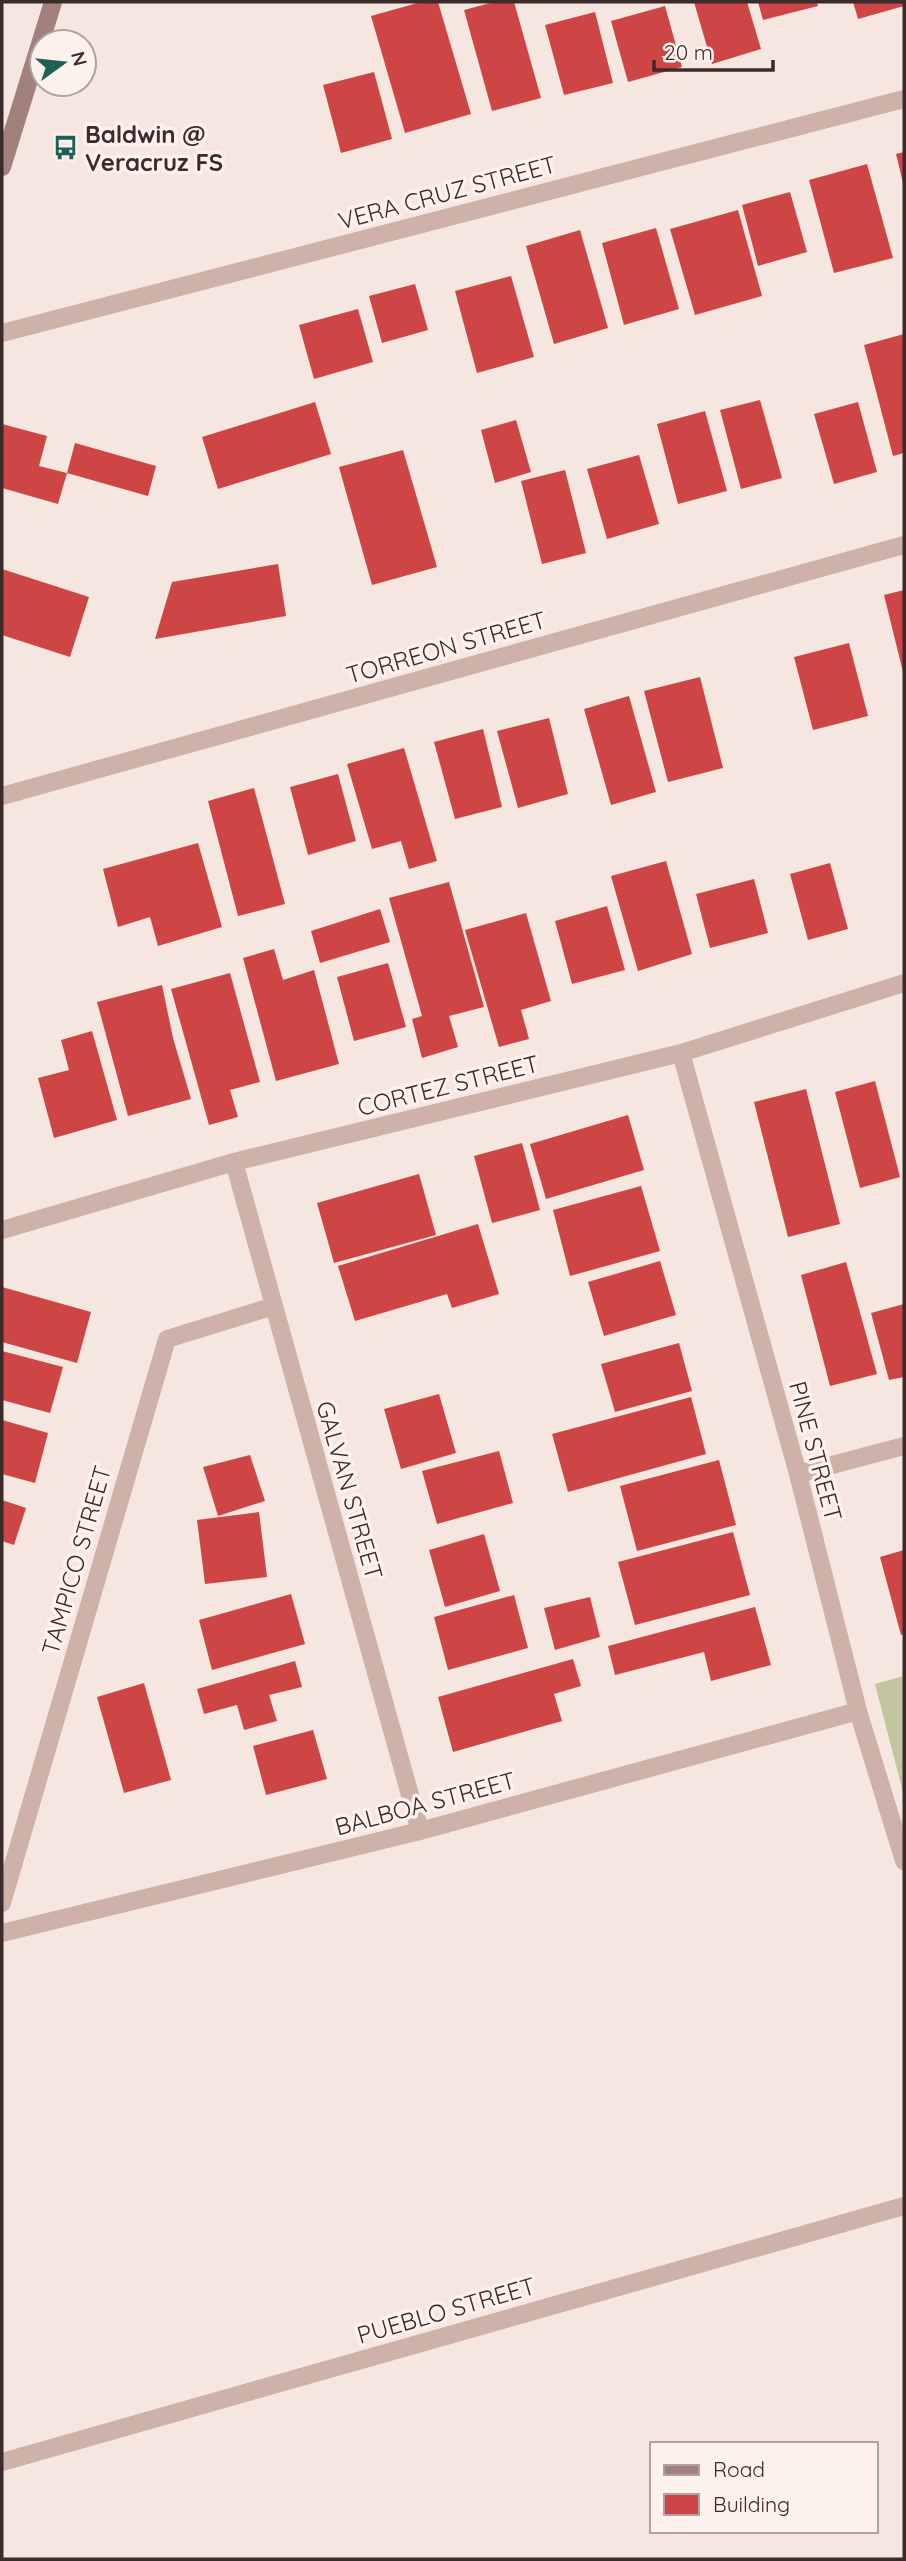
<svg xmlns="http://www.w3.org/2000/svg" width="906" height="2561" font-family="Quicksand,sans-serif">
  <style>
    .green { fill: #c2c69e }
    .building { fill: #ce4545 }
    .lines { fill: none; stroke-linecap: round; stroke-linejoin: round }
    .street { stroke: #ceb2aa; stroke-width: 18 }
    .secondary { stroke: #a2807b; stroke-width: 18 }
    .labels { text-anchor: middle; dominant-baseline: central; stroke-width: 7; stroke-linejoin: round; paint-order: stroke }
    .poi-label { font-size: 24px; font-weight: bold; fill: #3b2b2a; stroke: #fcf1ed; text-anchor: start }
    .street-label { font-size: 24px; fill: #3b2b2a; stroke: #fcf1ed }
  </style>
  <rect width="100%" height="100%" fill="#f5e6e0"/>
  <path class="green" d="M 904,1676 L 904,1796 L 875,1684 Z"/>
  <path class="building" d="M 421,2 L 438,2 L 471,114 L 405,133 L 371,16 Z
    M 494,2 L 514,2 L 541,98 L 492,111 L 464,10 Z
    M 694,2 L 747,2 L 761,49 L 712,64 Z
    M 758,2 L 817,2 L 818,6 L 763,20 Z
    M 853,2 L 904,2 L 904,6 L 858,19 Z
    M 665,6 L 682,67 L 628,82 L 611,21 Z
    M 595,12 L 613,83 L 564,95 L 545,25 Z
    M 374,72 L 392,139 L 341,153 L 323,85 Z
    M 904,152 L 904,183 L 903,183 L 896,154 Z
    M 867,164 L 893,258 L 834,273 L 809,180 Z
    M 790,192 L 807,252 L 758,266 L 742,205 Z
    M 738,210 L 762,296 L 695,315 L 670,229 Z
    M 656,228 L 679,309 L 624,325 L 602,243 Z
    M 580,230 L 608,328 L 554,344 L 526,246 Z
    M 511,276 L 534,357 L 477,373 L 455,291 Z
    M 415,284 L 428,330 L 382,343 L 369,296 Z
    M 358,309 L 373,362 L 314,379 L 299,325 Z
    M 904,334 L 904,453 L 893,456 L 864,345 Z
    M 760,400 L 782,478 L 741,489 L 720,410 Z
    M 315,402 L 331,454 L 218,489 L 202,437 Z
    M 858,402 L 877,472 L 834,484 L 814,414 Z
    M 705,411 L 727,491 L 678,504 L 657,424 Z
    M 516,420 L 531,472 L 495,483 L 481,430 Z
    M 2,424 L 47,436 L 39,466 L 67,473 L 58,504 L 2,488 Z
    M 75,443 L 156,466 L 148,496 L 67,473 Z
    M 403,450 L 437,567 L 372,585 L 339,467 Z
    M 639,455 L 659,524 L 607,539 L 587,469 Z
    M 565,470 L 586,553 L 542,564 L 521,481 Z
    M 278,564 L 286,616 L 155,639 L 172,582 Z
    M 2,569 L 89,597 L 70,657 L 2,635 Z
    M 904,590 L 904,672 L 903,672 L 884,595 Z
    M 849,643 L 868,716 L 813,730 L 794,657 Z
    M 700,677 L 723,768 L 668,782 L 644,691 Z
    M 629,696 L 656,792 L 611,805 L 584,709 Z
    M 549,718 L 568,794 L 518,808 L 497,731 Z
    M 483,729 L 502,807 L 455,819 L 434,742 Z
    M 404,748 L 437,861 L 409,869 L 401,841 L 372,849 L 347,764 Z
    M 338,774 L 356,841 L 308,855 L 290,787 Z
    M 254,788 L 285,904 L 238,916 L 208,801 Z
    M 198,843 L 222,927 L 158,946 L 150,917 L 118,927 L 103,869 Z
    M 666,861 L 692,954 L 638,971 L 611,876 Z
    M 830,863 L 848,929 L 808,940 L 790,874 Z
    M 754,879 L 768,933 L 710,948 L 696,894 Z
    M 449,882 L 484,1007 L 449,1016 L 458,1047 L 422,1058 L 412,1019 L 422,1016 L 389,898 Z
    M 607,906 L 625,970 L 572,984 L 555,921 Z
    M 380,909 L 390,942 L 320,963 L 311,931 Z
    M 526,913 L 551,1001 L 521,1010 L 529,1039 L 499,1047 L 465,930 Z
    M 274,949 L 283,980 L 314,970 L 339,1064 L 276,1081 L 243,958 Z
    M 388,963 L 406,1027 L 354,1041 L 337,977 Z
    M 230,973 L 260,1082 L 230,1090 L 238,1117 L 209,1125 L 171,989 Z
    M 162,985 L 173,1038 L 191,1099 L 128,1116 L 97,1002 Z
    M 92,1031 L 117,1120 L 54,1138 L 38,1078 L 69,1070 L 61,1040 Z
    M 875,1081 L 900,1177 L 860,1188 L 835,1092 Z
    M 806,1089 L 840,1224 L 788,1237 L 754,1102 Z
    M 628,1115 L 644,1170 L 546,1199 L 530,1144 Z
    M 522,1143 L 540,1210 L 492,1223 L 474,1156 Z
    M 419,1174 L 436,1235 L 334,1263 L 317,1203 Z
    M 641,1186 L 660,1251 L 570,1276 L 553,1210 Z
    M 478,1224 L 499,1294 L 452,1308 L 447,1294 L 355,1321 L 338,1266 Z
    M 660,1261 L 676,1315 L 604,1336 L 588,1282 Z
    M 846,1262 L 877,1374 L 830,1386 L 801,1275 Z
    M 2,1287 L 91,1312 L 77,1363 L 2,1342 Z
    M 904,1304 L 904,1377 L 889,1380 L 871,1313 Z
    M 679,1343 L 692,1391 L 615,1412 L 601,1364 Z
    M 2,1351 L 63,1367 L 50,1413 L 2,1400 Z
    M 439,1394 L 456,1453 L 401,1469 L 384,1409 Z
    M 691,1397 L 706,1454 L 568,1492 L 552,1434 Z
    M 2,1420 L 48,1433 L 35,1483 L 2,1474 Z
    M 499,1451 L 513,1503 L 437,1524 L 422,1471 Z
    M 250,1455 L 265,1501 L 218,1516 L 203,1467 Z
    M 719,1460 L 736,1525 L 637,1551 L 620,1486 Z
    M 2,1500 L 26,1508 L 14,1545 L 2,1541 Z
    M 259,1512 L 267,1577 L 205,1584 L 197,1520 Z
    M 733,1532 L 750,1595 L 635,1625 L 618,1562 Z
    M 484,1534 L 500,1591 L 445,1607 L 429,1550 Z
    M 904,1550 L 904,1634 L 901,1635 L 880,1557 Z
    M 291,1594 L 305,1644 L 212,1670 L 199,1620 Z
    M 514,1595 L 528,1648 L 448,1670 L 434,1617 Z
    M 590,1597 L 600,1637 L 555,1650 L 544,1608 Z
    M 755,1607 L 771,1665 L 711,1681 L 704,1652 L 615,1675 L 608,1646 Z
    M 573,1659 L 581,1686 L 554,1694 L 562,1721 L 453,1752 L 438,1697 Z
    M 295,1661 L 302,1687 L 269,1695 L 277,1721 L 244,1730 L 237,1705 L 204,1714 L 197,1689 Z
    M 144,1683 L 171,1780 L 124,1793 L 97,1697 Z
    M 313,1730 L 327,1779 L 266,1795 L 253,1746 Z"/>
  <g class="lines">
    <path class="street" d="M 2,333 L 904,99
      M 2,796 L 904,545
      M 681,1053 L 798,1474 L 858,1711 L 904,1861
      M 234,1162 L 420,1831
      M 2,1230 L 234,1162 L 681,1053 L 904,983
      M 798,1474 L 904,1446
      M 2,1903 L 167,1339 L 274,1306
      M 2,1933 L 420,1831 L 858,1711
      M 2,2462 L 904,2206"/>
    <path class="secondary" d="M 2,167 L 53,2"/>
  </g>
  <defs>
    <symbol id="bus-bare" viewBox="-9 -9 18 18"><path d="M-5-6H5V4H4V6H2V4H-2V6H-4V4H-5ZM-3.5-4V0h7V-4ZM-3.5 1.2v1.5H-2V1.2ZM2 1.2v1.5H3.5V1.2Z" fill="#1c6155" stroke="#fcf1ed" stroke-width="2.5" paint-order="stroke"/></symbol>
  </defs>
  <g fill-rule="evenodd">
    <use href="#bus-bare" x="48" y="130" width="35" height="35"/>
  </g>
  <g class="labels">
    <g class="poi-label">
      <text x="85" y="134">Baldwin @<tspan x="85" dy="28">Veracruz FS</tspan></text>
    </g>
    <g class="street-label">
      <text transform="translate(447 192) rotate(-15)">VERA CRUZ STREET</text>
      <text transform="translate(446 647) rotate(-16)">TORREON STREET</text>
      <text transform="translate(448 1085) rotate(-14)">CORTEZ STREET</text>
      <text transform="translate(816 1451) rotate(75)">PINE STREET</text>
      <text transform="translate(350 1490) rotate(74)">GALVAN STREET</text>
      <text transform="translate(76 1560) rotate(-74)">TAMPICO STREET</text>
      <text transform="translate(425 1803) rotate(-15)">BALBOA STREET</text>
      <text transform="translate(446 2310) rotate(-16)">PUEBLO STREET</text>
    </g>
  </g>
  <rect width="906" height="2561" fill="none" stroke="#3b2b2a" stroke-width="7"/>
  <rect x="650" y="2442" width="228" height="91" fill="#fcf1ed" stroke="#afa29f" stroke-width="2"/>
  <rect x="664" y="2465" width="35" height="10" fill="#a2807b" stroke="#afa29f" stroke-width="2"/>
  <text x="713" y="2477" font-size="21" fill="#3b2b2a">Road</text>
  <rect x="664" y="2494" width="35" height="21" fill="#ce4545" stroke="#afa29f" stroke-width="2"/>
  <text x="713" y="2512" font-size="21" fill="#3b2b2a">Building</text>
  <g transform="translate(63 63) rotate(75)"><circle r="33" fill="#fcf1ed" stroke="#afa29f" stroke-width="2"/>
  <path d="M0-5L12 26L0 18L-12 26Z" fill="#1c6155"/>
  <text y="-10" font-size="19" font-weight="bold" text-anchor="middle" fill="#3b2b2a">N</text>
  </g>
  <path d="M654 60v10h119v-10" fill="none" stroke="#3b2b2a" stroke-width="3.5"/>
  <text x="664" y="60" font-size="21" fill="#3b2b2a" stroke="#fcf1ed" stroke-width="5" paint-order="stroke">20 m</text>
</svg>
